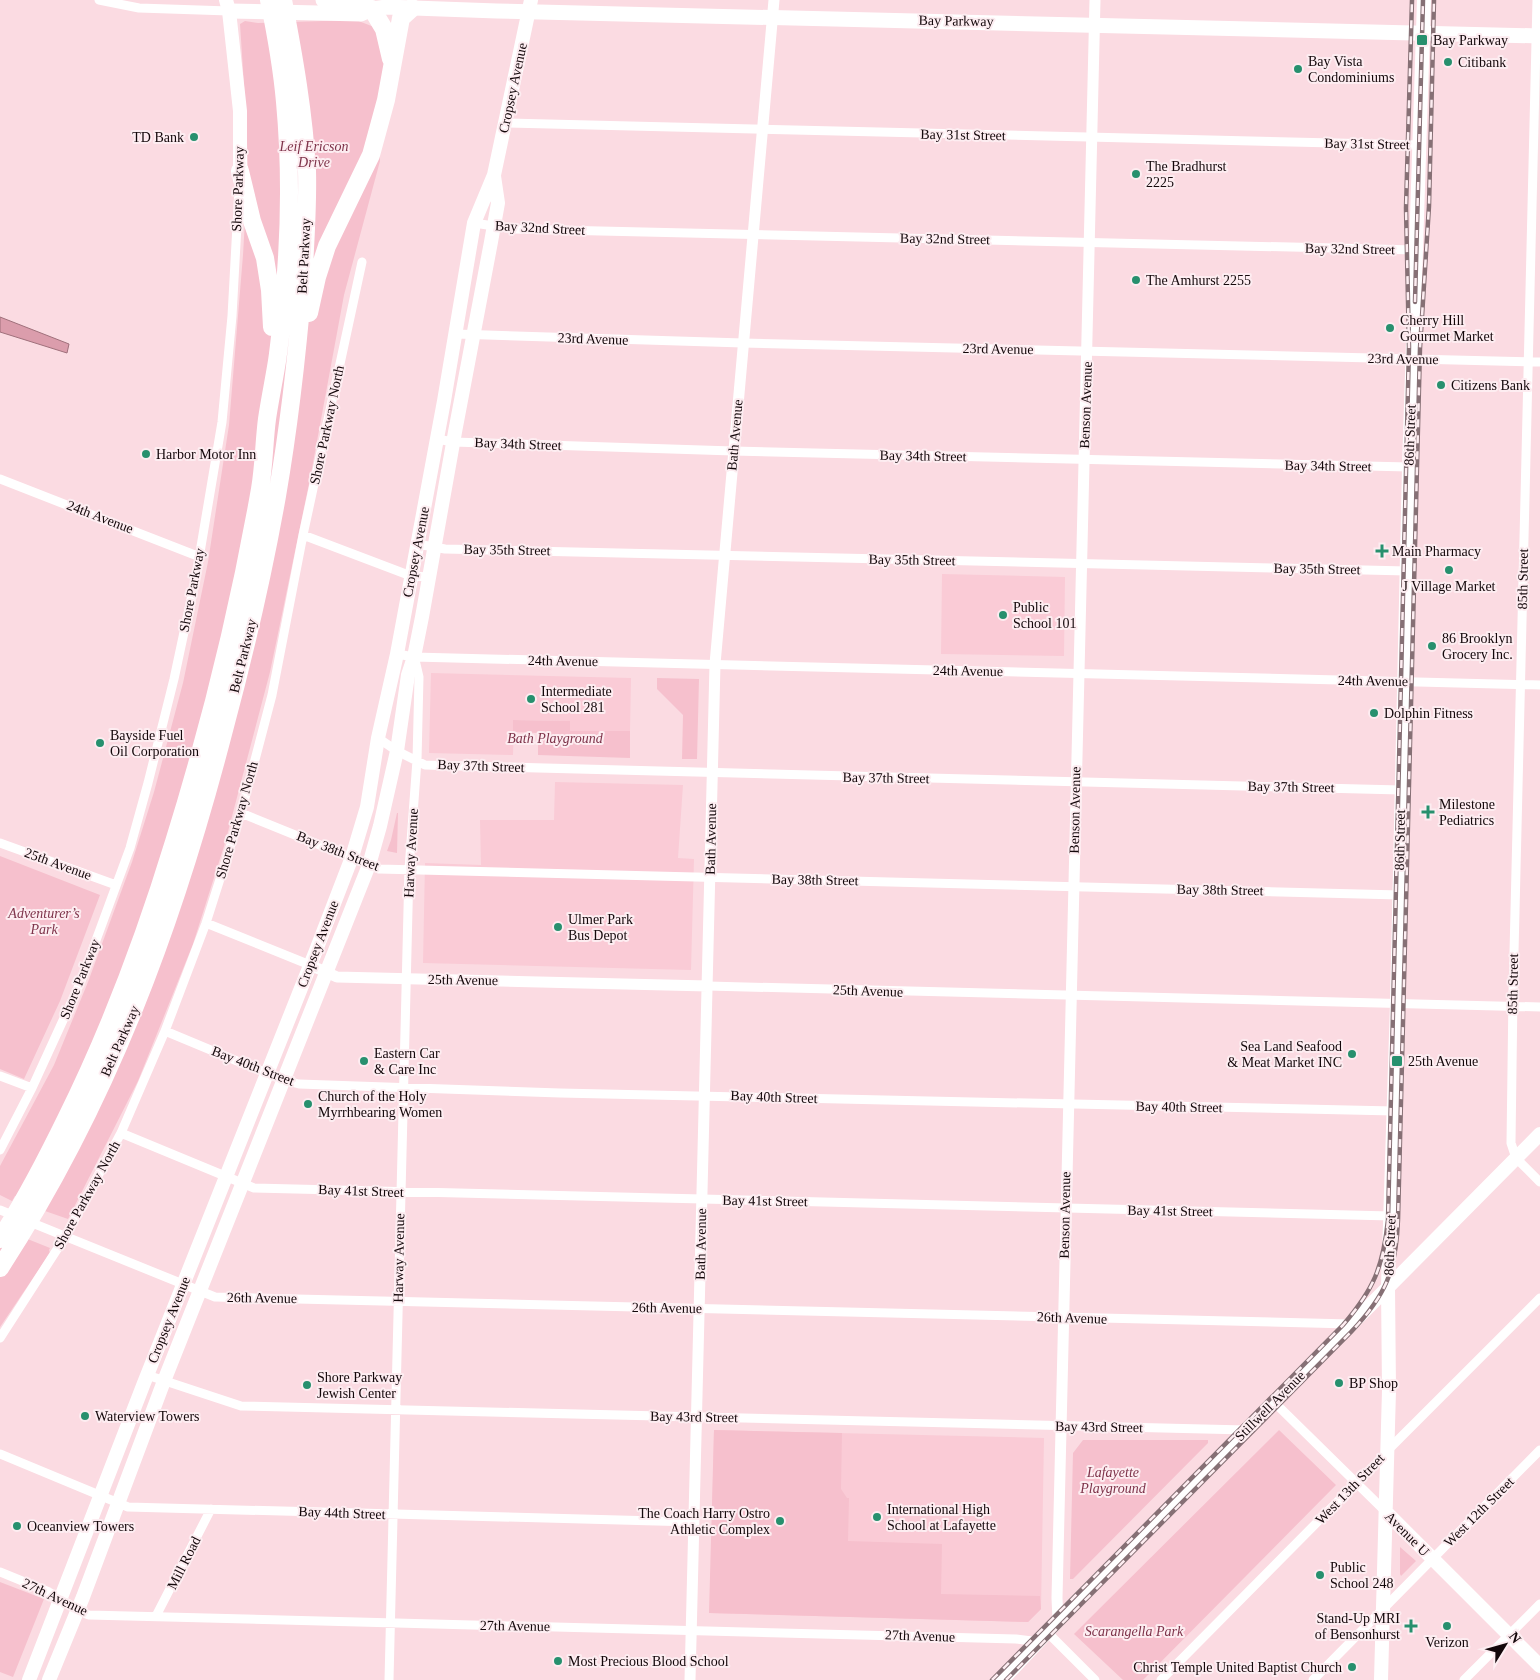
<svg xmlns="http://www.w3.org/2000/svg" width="1540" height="1680" font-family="Georgia,serif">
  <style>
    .built { fill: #facbd6 }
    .green { fill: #f6c0cd }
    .water { fill: #db9dac; stroke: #9f707b }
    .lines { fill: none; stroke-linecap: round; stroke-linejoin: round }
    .pedestrian { stroke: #fff; stroke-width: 7 }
    .minor { stroke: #fff; stroke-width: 9 }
    .tertiary { stroke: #fff; stroke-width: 11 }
    .secondary { stroke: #fff; stroke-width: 14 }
    .primary { stroke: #fff; stroke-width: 15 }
    .motorway { stroke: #fff; stroke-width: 18 }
    .rail-casing { stroke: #867075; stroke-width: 4.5 }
    .rail { stroke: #fdedf1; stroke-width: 2.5; stroke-dasharray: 8; stroke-linecap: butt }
    .poi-dot { fill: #27906e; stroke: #fdedf1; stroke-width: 2 }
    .labels { text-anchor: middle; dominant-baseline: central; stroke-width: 4; stroke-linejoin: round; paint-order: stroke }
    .street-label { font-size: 14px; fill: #13070a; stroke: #fdedf1 }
    .poi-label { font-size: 14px; fill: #13070a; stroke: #fdedf1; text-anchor: start }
    .park-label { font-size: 14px; font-style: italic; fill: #7e334a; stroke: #fdedf1 }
  </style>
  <rect width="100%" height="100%" fill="#fbdbe2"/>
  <path class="built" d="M 942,574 L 1065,577 L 1064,656 L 941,654 Z
    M 431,673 L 631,678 L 630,731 L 570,731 L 569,721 L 514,720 L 513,755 L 429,753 Z
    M 555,782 L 683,785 L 678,858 L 694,859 L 691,970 L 423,963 L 425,863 L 481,865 L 480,820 L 554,820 Z
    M 714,1430 L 1044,1438 L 1041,1609 L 1028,1622 L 710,1613 Z"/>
  <path class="green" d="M 356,20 L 374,27 L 382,42 L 385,62 L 378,108 L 380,161 L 344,295 L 310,479 L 270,672 L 225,843 L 193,944 L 138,1081 L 68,1219 L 45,1211 L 46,1209 L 15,1196 L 12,1201 L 0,1195 L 0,1166 L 54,1065 L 88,982 L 132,862 L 154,792 L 183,683 L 208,562 L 229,425 L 243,255 L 248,169 L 246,116 L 240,24 L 245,21 L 258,23 Z
    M 657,678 L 699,679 L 697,759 L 682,759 L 683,715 L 657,689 Z
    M 513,720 L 570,721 L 570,731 L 630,731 L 630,758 L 538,755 L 538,733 L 513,732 Z
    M 397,813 L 398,813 L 397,853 L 387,851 L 391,840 Z
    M 0,856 L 100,895 L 60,1001 L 24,1079 L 0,1069 Z
    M 0,1228 L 50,1248 L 49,1250 L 50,1253 L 0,1327 Z
    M 714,1430 L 842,1433 L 841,1489 L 847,1498 L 849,1498 L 848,1541 L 942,1544 L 941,1594 L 1040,1596 L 1041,1609 L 1028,1622 L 709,1613 Z
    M 1279,1430 L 1336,1485 L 1143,1680 L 1123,1680 L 1074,1634 Z
    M 1083,1440 L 1208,1440 L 1208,1443 L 1073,1579 L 1070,1579 L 1073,1453 Z
    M 1400,1547 L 1416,1561 L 1401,1576 L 1400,1574 Z
    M 0,1582 L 44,1599 L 13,1677 L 0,1672 Z"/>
  <path class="water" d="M 0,317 L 69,344 L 67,353 L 0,332 Z"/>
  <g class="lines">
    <path class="pedestrian" d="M 1356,1483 L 1385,1453"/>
    <path class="minor" d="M 99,0 L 139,8 L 229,11
      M 1537,0 L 1513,994 L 1511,1143 L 1516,1158 L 1540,1182
      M 505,123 L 1420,145
      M 474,223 L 513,229 L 1416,250
      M 456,334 L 743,343 L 1540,362
      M 437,439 L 453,442 L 733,451 L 1409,467
      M 0,479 L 200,557
      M 303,535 L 411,576 L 430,577
      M 417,544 L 445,549 L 1407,571
      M 397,654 L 414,657 L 1540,685
      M 378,738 L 397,751 L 425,765 L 1401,790
      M 241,813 L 379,869 L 1400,895
      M 0,843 L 116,885
      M 206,923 L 310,965
      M 708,986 L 1540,1007
      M 165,1031 L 283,1080 L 299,1084 L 560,1093 L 1394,1111
      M 0,1076 L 32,1088
      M 121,1133 L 254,1188 L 1391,1216
      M 0,1150 L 32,1088 L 81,981 L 130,848 L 148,783 L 174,679 L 196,576 L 222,422 L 232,316 L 239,189
      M 0,1210 L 215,1297 L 1351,1324
      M 0,1338 L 65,1237 L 121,1133 L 165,1031 L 206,923 L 241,813 L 272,695 L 303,535 L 362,262
      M 147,1375 L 241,1406 L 1246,1430
      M 1274,1402 L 1386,1512
      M 1387,1451 L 1540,1298
      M 0,1454 L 128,1507 L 694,1522
      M 0,1572 L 49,1592 L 86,1614 L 89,1615 L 1016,1639 L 1040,1642
      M 156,1616 L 211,1509
      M 1048,1633 L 1095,1680
      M 389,1680 L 409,869 L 417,760 L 419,677 L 415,660
      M 1161,1680 L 1356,1483
      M 1313,1680 L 1540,1450
      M 1464,1680 L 1540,1604"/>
    <path class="tertiary" d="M 310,965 L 337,977 L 708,986
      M 1058,1620 L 1057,1598 L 1095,0
      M 690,1680 L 715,664 L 774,0"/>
    <path class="secondary" d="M 226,0 L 229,11 L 240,111 L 240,171
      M 1386,1512 L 1540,1666
      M 29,1680 L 144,1383 L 315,953 L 352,857 L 367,807 L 378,738 L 397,654 L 444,401 L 474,223 L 494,175 L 531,0
      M 49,1680 L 83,1597 L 164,1381 L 369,865 L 380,826 L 397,751 L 408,675 L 414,657 L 422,617 L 455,432 L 491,242 L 498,203 L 494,176
      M 1002,1680 L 1072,1606 L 1540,1134
      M 1381,1680 L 1389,1390 L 1388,1287 L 1397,1003 L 1409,467 L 1424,0"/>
    <path class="primary" d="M 323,0 L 360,2 L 372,9
      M 229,11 L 361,14 L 372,9 L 386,7 L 497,11 L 1540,36"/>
    <path class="motorway" d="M 372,9 L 384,29 L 391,59
      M 240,171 L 252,221 L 265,258 L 270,290 L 272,327
      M 309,313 L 317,277 L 327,246 L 371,155 L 386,100 L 401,18 L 412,8
      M 0,1239 C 25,1201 46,1160 66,1119 C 110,1030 145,937 174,842 C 210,726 239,609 260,489 C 264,466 264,442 267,419 C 270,399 274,380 277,361 C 280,340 282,318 284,297 C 290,232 291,167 285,102 C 282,68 276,34 269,0
      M 0,1268 C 109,1100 174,923 224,730 C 245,652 263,575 277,496 C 289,426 297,356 303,284 C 305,247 308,209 307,171 C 304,114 294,57 283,0"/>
    <defs>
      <path id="rail" d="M 1415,302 L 1423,0
        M 992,1680 L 1343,1325 C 1374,1289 1383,1267 1388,1220 L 1409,347 L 1406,208 L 1412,0
        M 1006,1680 L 1351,1332 C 1386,1295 1396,1271 1398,1220 L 1420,348 L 1429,206 L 1434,0"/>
    </defs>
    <use href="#rail" class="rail-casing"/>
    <use href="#rail" class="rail"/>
  </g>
  <g class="poi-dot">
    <rect x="1416" y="34" width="12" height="12" rx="2.5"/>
    <circle cx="1448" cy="62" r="5"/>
    <circle cx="1298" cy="69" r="5"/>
    <circle cx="194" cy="137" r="5"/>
    <circle cx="1136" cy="174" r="5"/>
    <circle cx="1136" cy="280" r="5"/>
    <circle cx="1390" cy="328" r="5"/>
    <circle cx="1441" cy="385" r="5"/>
    <circle cx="146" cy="454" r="5"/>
    <path d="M1379.5 543.5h5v5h5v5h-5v5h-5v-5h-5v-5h5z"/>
    <circle cx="1449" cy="570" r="5"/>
    <circle cx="1003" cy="615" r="5"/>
    <circle cx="1432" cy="646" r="5"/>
    <circle cx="531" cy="699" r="5"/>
    <circle cx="1374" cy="713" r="5"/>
    <circle cx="100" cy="743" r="5"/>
    <path d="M1425.5 804.5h5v5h5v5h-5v5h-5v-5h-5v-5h5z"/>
    <circle cx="558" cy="927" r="5"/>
    <circle cx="1352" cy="1054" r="5"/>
    <circle cx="364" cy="1061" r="5"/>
    <rect x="1391" y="1055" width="12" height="12" rx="2.5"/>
    <circle cx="308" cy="1104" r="5"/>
    <circle cx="1339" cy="1383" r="5"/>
    <circle cx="307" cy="1385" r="5"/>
    <circle cx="85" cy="1416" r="5"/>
    <circle cx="877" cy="1517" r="5"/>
    <circle cx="780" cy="1521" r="5"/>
    <circle cx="17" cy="1526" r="5"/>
    <circle cx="1320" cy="1575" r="5"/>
    <path d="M1408.5 1618.5h5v5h5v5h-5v5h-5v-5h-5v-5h5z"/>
    <circle cx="1447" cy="1626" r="5"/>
    <circle cx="558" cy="1661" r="5"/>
    <circle cx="1352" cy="1667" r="5"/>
  </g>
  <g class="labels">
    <g class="street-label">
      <text transform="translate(956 21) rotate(1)">Bay Parkway</text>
      <text transform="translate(513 88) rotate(-78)">Cropsey Avenue</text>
      <text transform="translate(963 135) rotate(1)">Bay 31st Street</text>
      <text transform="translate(1367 144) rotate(1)">Bay 31st Street</text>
      <text transform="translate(238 189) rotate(-88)">Shore Parkway</text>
      <text transform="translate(540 228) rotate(3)">Bay 32nd Street</text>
      <text transform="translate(945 239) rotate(1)">Bay 32nd Street</text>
      <text transform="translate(1350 249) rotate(1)">Bay 32nd Street</text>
      <text transform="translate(304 256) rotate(-87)">Belt Parkway</text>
      <text transform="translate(593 339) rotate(2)">23rd Avenue</text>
      <text transform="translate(998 349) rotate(1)">23rd Avenue</text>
      <text transform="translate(1403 359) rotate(1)">23rd Avenue</text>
      <text transform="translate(1086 405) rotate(-88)">Benson Avenue</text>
      <text transform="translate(327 425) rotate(-78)">Shore Parkway North</text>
      <text transform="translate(735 435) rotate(-85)">Bath Avenue</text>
      <text transform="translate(1410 435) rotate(-88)">86th Street</text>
      <text transform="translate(518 444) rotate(2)">Bay 34th Street</text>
      <text transform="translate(923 456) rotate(1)">Bay 34th Street</text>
      <text transform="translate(1328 466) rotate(1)">Bay 34th Street</text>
      <text transform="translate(100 517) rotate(21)">24th Avenue</text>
      <text transform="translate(507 550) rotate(1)">Bay 35th Street</text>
      <text transform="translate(416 552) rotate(-79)">Cropsey Avenue</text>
      <text transform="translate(912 560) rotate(1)">Bay 35th Street</text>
      <text transform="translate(1317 569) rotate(1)">Bay 35th Street</text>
      <text transform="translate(1523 579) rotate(-89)">85th Street</text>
      <text transform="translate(192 590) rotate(-79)">Shore Parkway</text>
      <text transform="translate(243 656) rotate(-76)">Belt Parkway</text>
      <text transform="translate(563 661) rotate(1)">24th Avenue</text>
      <text transform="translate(968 671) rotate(1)">24th Avenue</text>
      <text transform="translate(1373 681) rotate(1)">24th Avenue</text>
      <text transform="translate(481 766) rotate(2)">Bay 37th Street</text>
      <text transform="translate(886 778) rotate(1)">Bay 37th Street</text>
      <text transform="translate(1291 787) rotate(1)">Bay 37th Street</text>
      <text transform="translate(1075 810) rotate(-89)">Benson Avenue</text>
      <text transform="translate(237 820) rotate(-74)">Shore Parkway North</text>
      <text transform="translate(711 839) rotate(-89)">Bath Avenue</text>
      <text transform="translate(1400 840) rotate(-89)">86th Street</text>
      <text transform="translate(338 851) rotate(21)">Bay 38th Street</text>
      <text transform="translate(411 853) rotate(-87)">Harway Avenue</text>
      <text transform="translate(58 864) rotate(20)">25th Avenue</text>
      <text transform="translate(815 880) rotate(1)">Bay 38th Street</text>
      <text transform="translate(1220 890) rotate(1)">Bay 38th Street</text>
      <text transform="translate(318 944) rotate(-69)">Cropsey Avenue</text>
      <text transform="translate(80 979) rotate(-68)">Shore Parkway</text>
      <text transform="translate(463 980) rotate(1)">25th Avenue</text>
      <text transform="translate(1513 984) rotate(-89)">85th Street</text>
      <text transform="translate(868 991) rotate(2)">25th Avenue</text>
      <text transform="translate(120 1041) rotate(-66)">Belt Parkway</text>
      <text transform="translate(253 1066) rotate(21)">Bay 40th Street</text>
      <text transform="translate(774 1097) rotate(2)">Bay 40th Street</text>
      <text transform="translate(1179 1107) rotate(1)">Bay 40th Street</text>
      <text transform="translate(361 1191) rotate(2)">Bay 41st Street</text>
      <text transform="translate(87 1195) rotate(-61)">Shore Parkway North</text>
      <text transform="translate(765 1201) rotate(1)">Bay 41st Street</text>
      <text transform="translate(1170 1211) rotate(1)">Bay 41st Street</text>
      <text transform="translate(1065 1215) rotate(-89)">Benson Avenue</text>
      <text transform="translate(701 1244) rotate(-89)">Bath Avenue</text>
      <text transform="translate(1390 1245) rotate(-88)">86th Street</text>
      <text transform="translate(399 1258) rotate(-89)">Harway Avenue</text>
      <text transform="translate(262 1298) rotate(1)">26th Avenue</text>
      <text transform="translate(667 1308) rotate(1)">26th Avenue</text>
      <text transform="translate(1072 1318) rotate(2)">26th Avenue</text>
      <text transform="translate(169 1320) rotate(-68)">Cropsey Avenue</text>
      <text transform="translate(1270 1406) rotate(-45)">Stillwell Avenue</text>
      <text transform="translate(694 1417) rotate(1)">Bay 43rd Street</text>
      <text transform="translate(1099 1427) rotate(1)">Bay 43rd Street</text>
      <text transform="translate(1350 1489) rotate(-46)">West 13th Street</text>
      <text transform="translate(1479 1512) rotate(-45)">West 12th Street</text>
      <text transform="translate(342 1513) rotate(2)">Bay 44th Street</text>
      <text transform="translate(1407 1534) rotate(45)">Avenue U</text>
      <text transform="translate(184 1563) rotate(-63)">Mill Road</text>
      <text transform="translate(55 1597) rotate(25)">27th Avenue</text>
      <text transform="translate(515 1626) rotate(1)">27th Avenue</text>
      <text transform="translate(920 1636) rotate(2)">27th Avenue</text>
    </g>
    <g class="poi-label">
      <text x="1433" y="40">Bay Parkway</text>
      <text x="1308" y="61">Bay Vista<tspan x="1308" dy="16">Condominiums</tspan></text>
      <text x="1458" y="62">Citibank</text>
      <text x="184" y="137" text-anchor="end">TD Bank</text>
      <text x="1146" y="166">The Bradhurst<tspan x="1146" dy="16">2225</tspan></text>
      <text x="1146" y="280">The Amhurst 2255</text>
      <text x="1400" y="320">Cherry Hill<tspan x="1400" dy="16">Gourmet Market</tspan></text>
      <text x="1451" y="385">Citizens Bank</text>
      <text x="156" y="454">Harbor Motor Inn</text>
      <text x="1392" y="551">Main Pharmacy</text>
      <text x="1449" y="586" text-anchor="middle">J Village Market</text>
      <text x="1013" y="607">Public<tspan x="1013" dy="16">School 101</tspan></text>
      <text x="1442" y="638">86 Brooklyn<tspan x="1442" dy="16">Grocery Inc.</tspan></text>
      <text x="541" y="691">Intermediate<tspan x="541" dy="16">School 281</tspan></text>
      <text x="1384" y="713">Dolphin Fitness</text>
      <text x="110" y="735">Bayside Fuel<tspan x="110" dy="16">Oil Corporation</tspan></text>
      <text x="1439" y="804">Milestone<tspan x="1439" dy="16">Pediatrics</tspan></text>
      <text x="568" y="919">Ulmer Park<tspan x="568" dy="16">Bus Depot</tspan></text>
      <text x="1342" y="1046" text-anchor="end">Sea Land Seafood<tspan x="1342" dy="16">&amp; Meat Market INC</tspan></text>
      <text x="374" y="1053">Eastern Car<tspan x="374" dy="16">&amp; Care Inc</tspan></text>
      <text x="1408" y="1061">25th Avenue</text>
      <text x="318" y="1096">Church of the Holy<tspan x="318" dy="16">Myrrhbearing Women</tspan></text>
      <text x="317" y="1377">Shore Parkway<tspan x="317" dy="16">Jewish Center</tspan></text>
      <text x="1349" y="1383">BP Shop</text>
      <text x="95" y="1416">Waterview Towers</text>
      <text x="887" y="1509">International High<tspan x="887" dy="16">School at Lafayette</tspan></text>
      <text x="770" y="1513" text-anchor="end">The Coach Harry Ostro<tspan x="770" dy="16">Athletic Complex</tspan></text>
      <text x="27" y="1526">Oceanview Towers</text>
      <text x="1330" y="1567">Public<tspan x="1330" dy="16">School 248</tspan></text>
      <text x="1400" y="1618" text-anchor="end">Stand-Up MRI<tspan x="1400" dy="16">of Bensonhurst</tspan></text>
      <text x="1447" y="1642" text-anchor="middle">Verizon</text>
      <text x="568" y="1661">Most Precious Blood School</text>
      <text x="1342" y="1667" text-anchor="end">Christ Temple United Baptist Church</text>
    </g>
    <g class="park-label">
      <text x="314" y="146">Leif Ericson<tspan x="314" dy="16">Drive</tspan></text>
      <text x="555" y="738">Bath Playground</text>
      <text x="44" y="913">Adventurer’s<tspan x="44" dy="16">Park</tspan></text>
      <text x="1113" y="1472">Lafayette<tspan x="1113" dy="16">Playground</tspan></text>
      <text x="1134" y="1631">Scarangella Park</text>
    </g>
  </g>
  <g transform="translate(1505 1645) rotate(53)" stroke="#fdedf1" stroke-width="4" paint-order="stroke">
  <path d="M0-4L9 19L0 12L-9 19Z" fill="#13070a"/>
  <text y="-8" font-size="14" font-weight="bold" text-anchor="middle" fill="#13070a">N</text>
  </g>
</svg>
